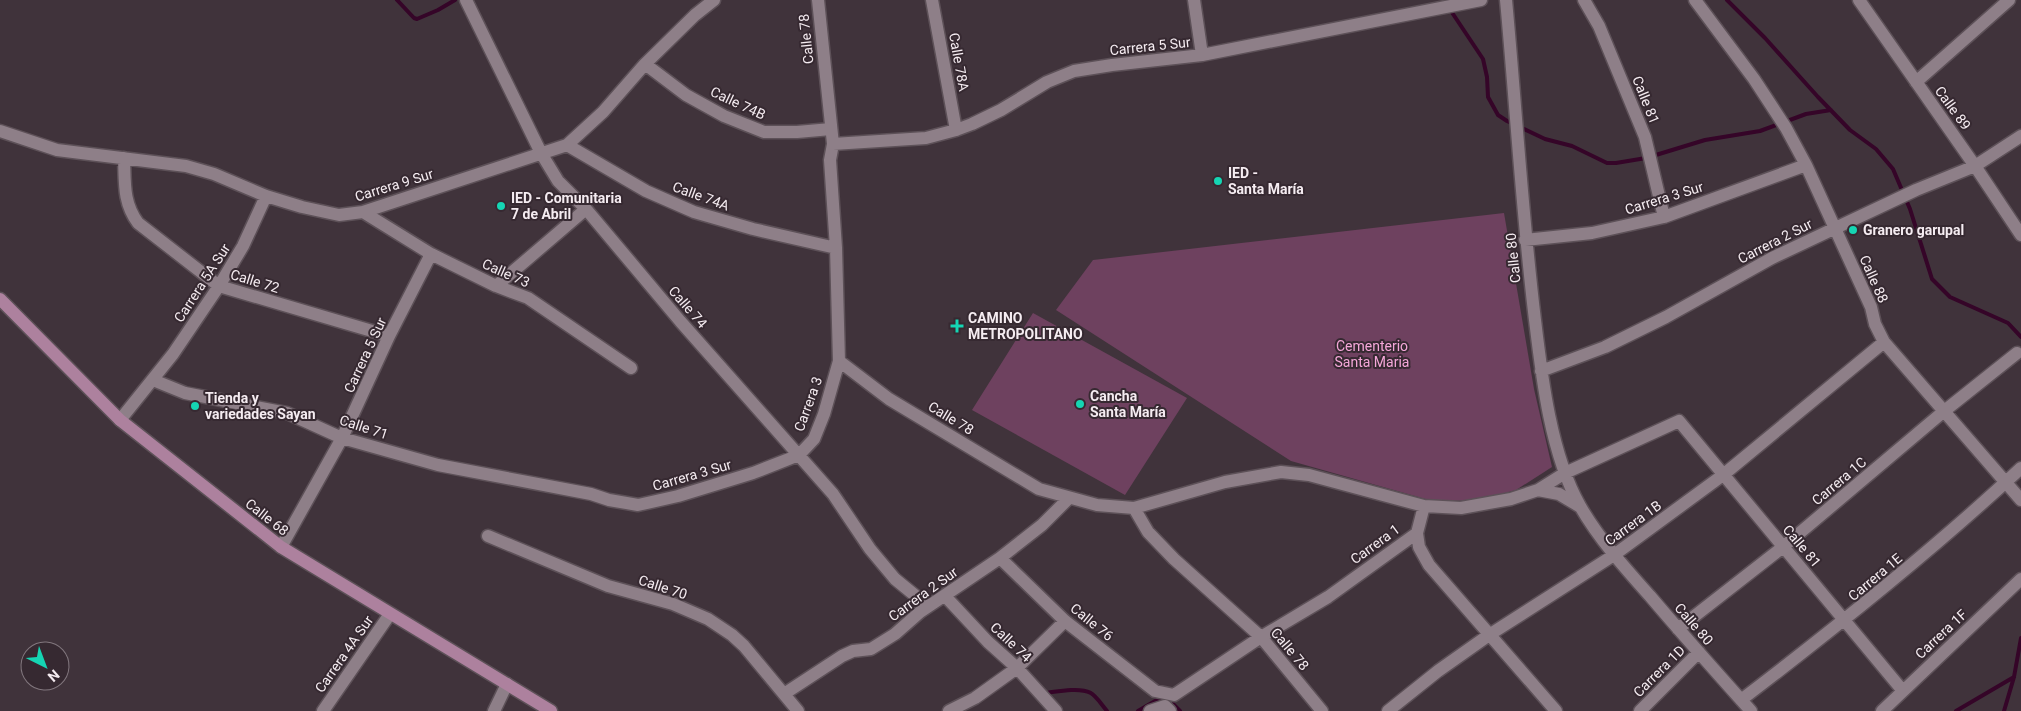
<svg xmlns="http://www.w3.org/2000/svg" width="2021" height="711" font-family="Roboto,sans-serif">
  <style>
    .green { fill: #6e415f }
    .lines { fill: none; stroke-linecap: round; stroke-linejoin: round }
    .stream { stroke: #350528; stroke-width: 4 }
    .street-casing { stroke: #5d5158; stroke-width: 15 }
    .secondary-casing { stroke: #5d5158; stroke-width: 15 }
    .street { stroke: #8e7f88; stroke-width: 12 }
    .secondary { stroke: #ad819e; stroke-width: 12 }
    .poi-dot { fill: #15d5b3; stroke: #362931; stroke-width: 2 }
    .labels { text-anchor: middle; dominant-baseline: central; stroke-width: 4; stroke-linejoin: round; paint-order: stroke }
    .street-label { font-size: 14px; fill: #f5ecf1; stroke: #362931 }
    .poi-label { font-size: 14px; font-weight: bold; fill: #f5ecf1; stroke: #362931; text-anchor: start }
    .park-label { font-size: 14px; fill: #f5a7d9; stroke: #362931 }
  </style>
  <rect width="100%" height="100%" fill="#40333b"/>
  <path class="green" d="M 1504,213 L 1534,389 L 1552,467 L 1516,490 L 1476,501 L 1429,500 L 1291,461 L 1056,310 L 1093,260 Z
    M 1033,313 L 1187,398 L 1125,495 L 972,410 Z"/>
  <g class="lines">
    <path class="stream" d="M 397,0 L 414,18 L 417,19 L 438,10 L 455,0
      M 1446,0 L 1453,14 L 1483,59 L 1487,77 L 1488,97 L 1498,115 L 1507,121 L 1545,139 L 1572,146 L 1607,163 L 1616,163 L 1646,158 L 1705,140 L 1760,131 L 1806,114 L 1831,110
      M 1727,0 L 1765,38 L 1818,97 L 1850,130 L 1876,149 L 1893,169 L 1910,209 L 1932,279 L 1950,297 L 2008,323 L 2021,337
      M 1047,693 C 1056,691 1063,691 1071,690 C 1093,689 1094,695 1107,711
      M 1138,711 L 1162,697 L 1168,699 L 1180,711
      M 1956,711 L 2014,677
      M 2004,711 L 2014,677 L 2021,638"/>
    <defs>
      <path id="street" d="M 466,0 L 541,153 L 558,181 L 586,209 L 680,321 L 833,494 L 870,549 L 895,579 L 928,606
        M 932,0 L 956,130
        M 1194,0 L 1202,55
        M 1506,0 C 1516,107 1522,214 1535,320 C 1542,379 1551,455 1580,506 C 1599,539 1625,568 1650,596 C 1683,635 1717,673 1751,711
        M 1584,0 L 1599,26 L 1645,137 L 1664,217
        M 1695,0 L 1754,79 L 1786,128 L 1806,165 L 1871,307 L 1875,324 L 1884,342 L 2021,500
        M 1859,0 L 1975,166 L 2021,235
        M 645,64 L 686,95 L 724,116 L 764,132 L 797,132 L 831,129
        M 1916,82 L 2009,0
        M 0,131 L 57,150 L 186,166 L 214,174 L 266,196 L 302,207 L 339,215 L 363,212 L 567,145 L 603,112 L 645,64 L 695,15 L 714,0
        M 833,144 L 926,138 L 956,130 L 972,124 L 1001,110 L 1047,82 L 1074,71 L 1112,65 L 1202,55 L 1481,0
        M 567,145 L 646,191 L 694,212 L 753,229 L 836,248
        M 124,158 C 125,183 123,203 138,223 L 219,286 L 389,336
        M 363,212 L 431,254 L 496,286 L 528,298 L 631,368
        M 1525,240 L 1592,233 L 1664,217 L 1806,165
        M 496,286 L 586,209
        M 839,361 L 889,399 L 1039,489 L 1097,505 L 1134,508 L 1225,482 L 1281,472 L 1309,475 L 1424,506 L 1461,508 L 1511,499 L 1538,490 L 1565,473 L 1679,421 L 1903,691
        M 1541,371 L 1605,347 L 1666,317 L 1772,258 L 1916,190 L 1975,166 L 2021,136
        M 153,380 L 185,393 L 287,413 L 342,438 L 438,465 L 591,494 L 609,500 L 638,505 L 678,496 L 753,473 L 799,455 L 814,439 L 824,414 L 839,361 L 836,248 L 830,160 L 833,144 L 818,0
        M 120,420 L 173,354 L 219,286 L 243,246 L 266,196
        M 1538,490 L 1559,494 L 1579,506
        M 1134,508 L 1148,532 L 1174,559 L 1261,637 L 1322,711
        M 1417,533 L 1419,547 L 1429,565 L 1556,711
        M 488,536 L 608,586 L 673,604 L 708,619 L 732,635 L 744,646 L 798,711
        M 281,547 L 342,438 L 389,336 L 431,254
        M 1000,558 L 1065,621 L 1155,691 L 1174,695 L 1261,637 L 1328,597 L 1417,533 L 1424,506
        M 945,596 L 988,642 L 1017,668 L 1056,711
        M 1678,629 L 1783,547 L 1943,412 L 2017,353
        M 784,694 L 842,656 L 853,651 L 871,649 L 895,634 L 920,612 L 1000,558 L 1042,525 L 1068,499
        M 1741,700 C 1838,626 1932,551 2021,468
        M 323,711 L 390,614
        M 494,711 L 507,684
        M 949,711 L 975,698 L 1017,668 L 1065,621
        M 1150,711 L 1165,706 L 1170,711
        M 1388,711 L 1438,671 L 1489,635 L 1614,555 L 1723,475 L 1884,342
        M 1640,711 L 1699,652
        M 1882,711 L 2021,579"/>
      <path id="secondary" d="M 0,299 L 120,420 L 281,547 L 551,711"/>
    </defs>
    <use href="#street" class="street-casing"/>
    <use href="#secondary" class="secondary-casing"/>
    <use href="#street" class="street"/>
    <use href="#secondary" class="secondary"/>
  </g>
  <g class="poi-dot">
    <circle cx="1218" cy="181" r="5"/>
    <circle cx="501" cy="206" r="5"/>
    <circle cx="1853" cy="230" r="5"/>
    <path d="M954.5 318.5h5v5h5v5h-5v5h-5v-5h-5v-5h5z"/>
    <circle cx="1080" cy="404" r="5"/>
    <circle cx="195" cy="406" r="5"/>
  </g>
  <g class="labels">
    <g class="street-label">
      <text transform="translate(806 39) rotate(-96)">Calle 78</text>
      <text transform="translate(1150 46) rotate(-6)">Carrera 5 Sur</text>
      <text transform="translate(959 62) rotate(80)">Calle 78A</text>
      <text transform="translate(1646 100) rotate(68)">Calle 81</text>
      <text transform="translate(738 103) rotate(25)">Calle 74B</text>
      <text transform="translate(1953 108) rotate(54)">Calle 89</text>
      <text transform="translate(394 185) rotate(-17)">Carrera 9 Sur</text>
      <text transform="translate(701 196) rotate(20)">Calle 74A</text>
      <text transform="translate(1664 198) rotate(-17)">Carrera 3 Sur</text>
      <text transform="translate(1775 241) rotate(-27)">Carrera 2 Sur</text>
      <text transform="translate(1513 258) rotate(-96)">Calle 80</text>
      <text transform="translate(506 273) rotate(24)">Calle 73</text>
      <text transform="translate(1874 279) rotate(66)">Calle 88</text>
      <text transform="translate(255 281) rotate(17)">Calle 72</text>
      <text transform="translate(202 283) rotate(-57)">Carrera 5A Sur</text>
      <text transform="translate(688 307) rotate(49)">Calle 74</text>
      <text transform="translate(365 355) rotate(-65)">Carrera 5 Sur</text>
      <text transform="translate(808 404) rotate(-70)">Carrera 3</text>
      <text transform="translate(951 418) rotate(31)">Calle 78</text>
      <text transform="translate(364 427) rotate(18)">Calle 71</text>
      <text transform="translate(692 475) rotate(-16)">Carrera 3 Sur</text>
      <text transform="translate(1839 481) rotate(-40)">Carrera 1C</text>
      <text transform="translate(267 517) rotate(38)">Calle 68</text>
      <text transform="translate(1633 523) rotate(-36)">Carrera 1B</text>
      <text transform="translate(1375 544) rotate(-36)">Carrera 1</text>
      <text transform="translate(1802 546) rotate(50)">Calle 81</text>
      <text transform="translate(1875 577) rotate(-40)">Carrera 1E</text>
      <text transform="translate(663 587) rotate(18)">Calle 70</text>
      <text transform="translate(923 594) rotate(-36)">Carrera 2 Sur</text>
      <text transform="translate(1092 622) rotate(39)">Calle 76</text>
      <text transform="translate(1694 624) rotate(49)">Calle 80</text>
      <text transform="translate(1941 634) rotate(-43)">Carrera 1F</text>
      <text transform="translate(1011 642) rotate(43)">Calle 74</text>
      <text transform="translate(1290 649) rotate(50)">Calle 78</text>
      <text transform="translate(344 654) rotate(-55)">Carrera 4A Sur</text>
      <text transform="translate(1659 671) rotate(-45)">Carrera 1D</text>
    </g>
    <g class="poi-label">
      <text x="1228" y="173">IED -<tspan x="1228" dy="16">Santa María</tspan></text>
      <text x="511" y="198">IED - Comunitaria<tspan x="511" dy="16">7 de Abril</tspan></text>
      <text x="1863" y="230">Granero garupal</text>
      <text x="968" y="318">CAMINO<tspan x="968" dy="16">METROPOLITANO</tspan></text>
      <text x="1090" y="396">Cancha<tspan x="1090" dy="16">Santa María</tspan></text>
      <text x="205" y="398">Tienda y<tspan x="205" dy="16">variedades Sayan</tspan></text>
    </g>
    <g class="park-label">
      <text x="1372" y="346">Cementerio<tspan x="1372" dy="16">Santa Maria</tspan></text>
    </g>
  </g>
  <g transform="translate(45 666) rotate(138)"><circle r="24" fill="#362931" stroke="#82777e"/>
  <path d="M0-4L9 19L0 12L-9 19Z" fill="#15d5b3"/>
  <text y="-8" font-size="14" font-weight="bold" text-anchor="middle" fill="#f5ecf1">N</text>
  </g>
</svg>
